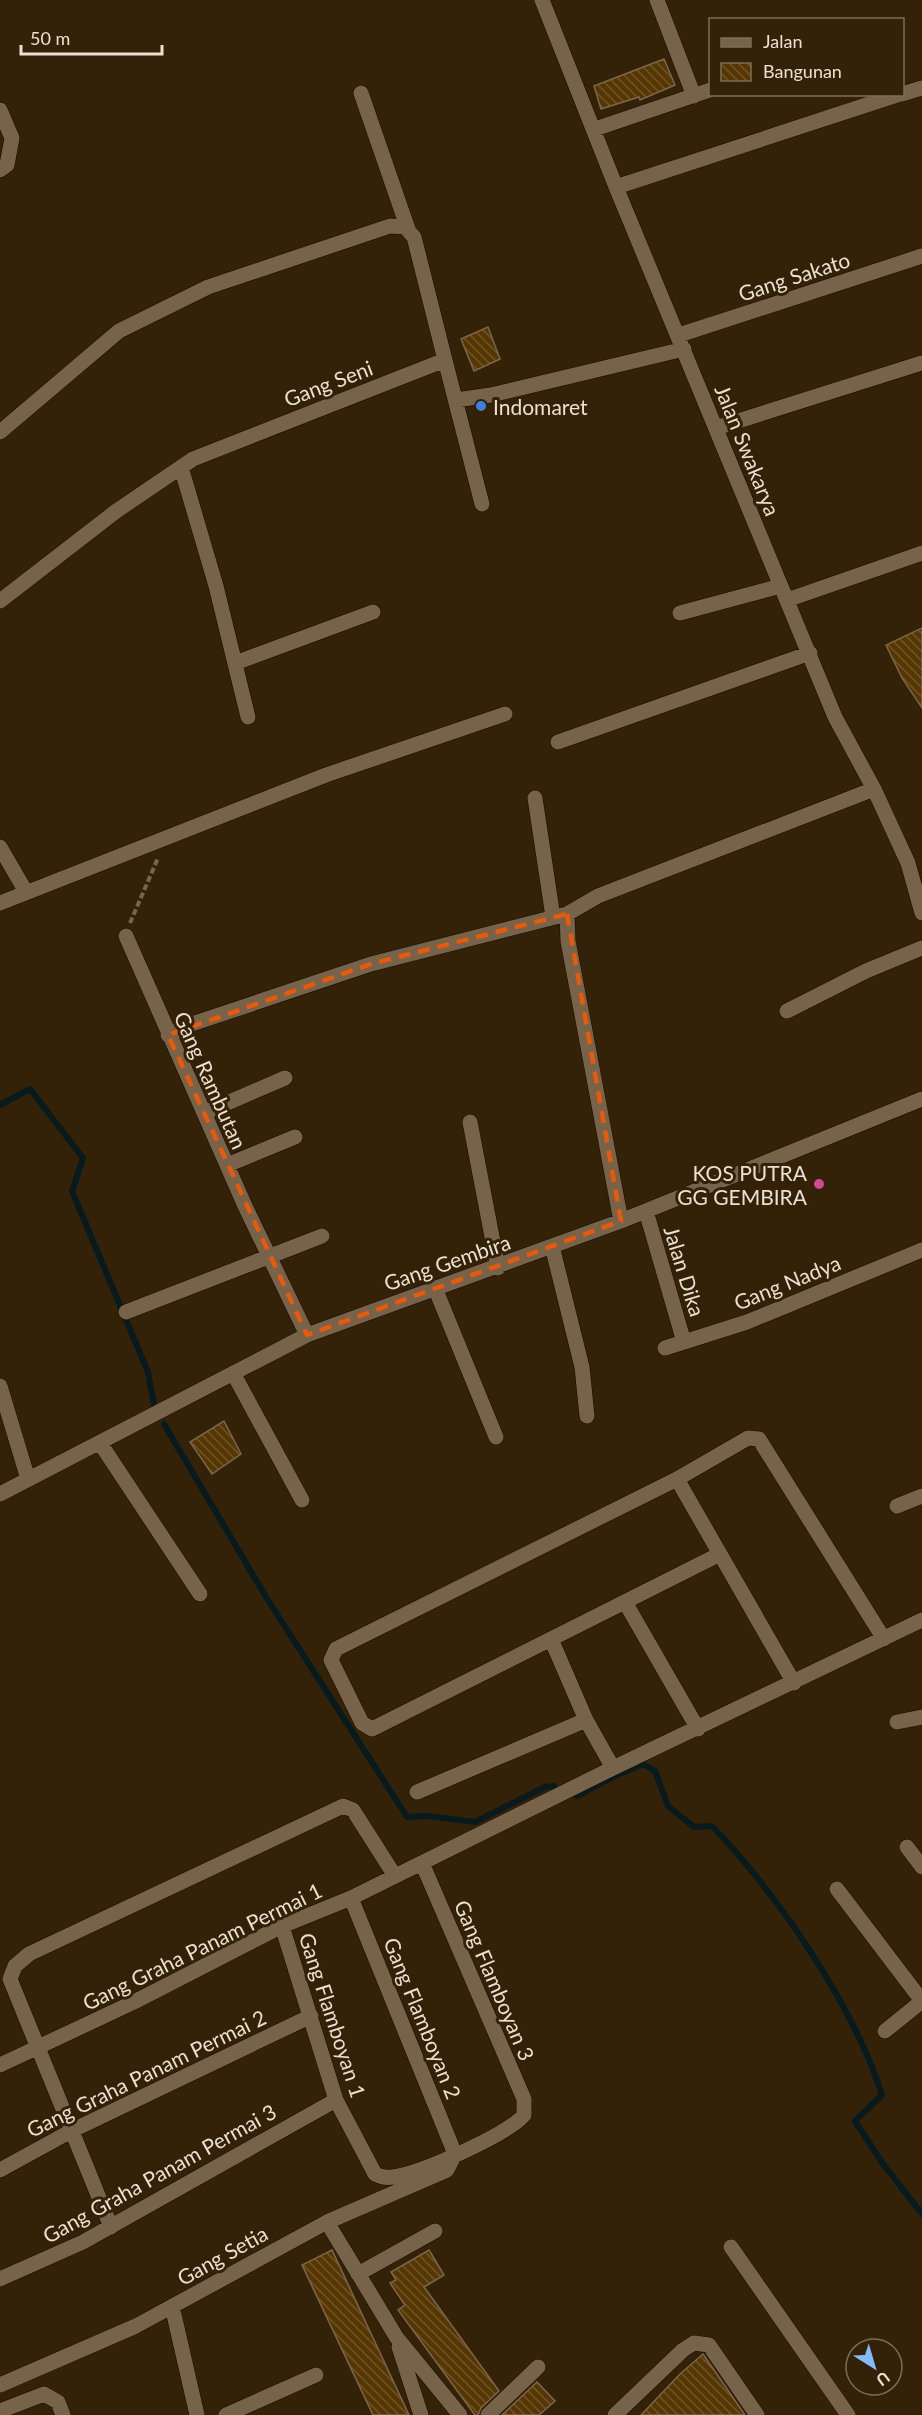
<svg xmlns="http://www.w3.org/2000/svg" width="922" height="2415" font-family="Lato,sans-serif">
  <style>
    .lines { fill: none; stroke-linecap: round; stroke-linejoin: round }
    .stream { stroke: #071a1d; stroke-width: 6 }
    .building { fill: url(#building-back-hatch); stroke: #7c674d; stroke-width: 1.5 }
    .minor-casing { stroke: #1a0a00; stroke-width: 16 }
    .path { stroke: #74654f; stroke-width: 4; stroke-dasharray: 6 3; stroke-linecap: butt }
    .minor { stroke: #776349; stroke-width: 15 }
    .marked { fill: none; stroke: #e8590c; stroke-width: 4.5; stroke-dasharray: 12 8; stroke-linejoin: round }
    .shop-dot { fill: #3f7fe0; stroke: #332108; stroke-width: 2 }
    .hotel-dot { fill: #d1479c; stroke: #332108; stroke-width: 2 }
    .labels { text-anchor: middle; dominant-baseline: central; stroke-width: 6; stroke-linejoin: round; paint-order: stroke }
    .street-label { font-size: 21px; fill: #ebe0d1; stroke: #332108 }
    .poi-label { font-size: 21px; fill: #ebe0d1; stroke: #332108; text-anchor: start }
  </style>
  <defs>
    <pattern id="building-back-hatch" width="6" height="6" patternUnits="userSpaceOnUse" patternTransform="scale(1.5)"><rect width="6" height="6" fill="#563703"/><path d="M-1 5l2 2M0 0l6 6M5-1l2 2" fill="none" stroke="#6e5427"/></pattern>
  </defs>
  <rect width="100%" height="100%" fill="#332108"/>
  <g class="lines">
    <path class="stream" d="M 0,1105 L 30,1089 L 83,1158 L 72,1191 L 148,1372 L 154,1405
      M 164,1424 L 266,1597 L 407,1817 L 427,1816 L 475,1822 L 545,1787 L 554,1786
      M 577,1796 L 613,1777 L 643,1764 L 655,1771 L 668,1806 L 694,1827 L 712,1826 C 778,1895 853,2004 882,2095 L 855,2121 L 883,2164 L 922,2214"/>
  </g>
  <path class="building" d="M 664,59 L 675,85 L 640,100 L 639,97 L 601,109 L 594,86 Z
    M 488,327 L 500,359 L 474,371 L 461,339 Z
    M 922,628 L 922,708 L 902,678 L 886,645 Z
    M 224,1421 L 241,1454 L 212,1474 L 190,1442 Z
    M 332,2250 L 409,2415 L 373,2415 L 302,2265 Z
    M 429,2250 L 444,2275 L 424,2287 L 499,2391 L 481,2408 L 478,2415 L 475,2415 L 398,2310 L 405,2305 L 390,2283 L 396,2280 L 391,2272 Z
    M 703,2354 L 745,2415 L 641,2415 L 680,2374 Z
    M 537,2382 L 555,2401 L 539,2415 L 502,2415 Z"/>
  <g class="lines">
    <defs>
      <path id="minor" d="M 542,0 L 616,187 L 835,717 L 874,789 L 908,863 L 922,913
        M 657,0 L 694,96
        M 361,93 L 408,229
        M 902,94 L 922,88
        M 0,110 L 12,138 L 7,165 L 0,170
        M 595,129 L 710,90
        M 616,187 L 900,94
        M 679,335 L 922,256
        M 456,400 L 491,395 L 684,349
        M 716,428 L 922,363
        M 0,432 L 119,331 L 208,287 L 390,226 L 405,227 L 414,237 L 445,360
        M 181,467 L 216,586 L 248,717
        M 787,600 L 922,553
        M 0,601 L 115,512 L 193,459 L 445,360 L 482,504
        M 680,613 L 781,586
        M 235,663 L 373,612
        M 558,742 L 810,653
        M 535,798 L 553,917
        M 0,847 L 26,892
        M 0,903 L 326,775 L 505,714
        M 126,936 L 245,1206 L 307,1335
        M 787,1011 L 866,971 L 922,948
        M 168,1035 L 186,1026 L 371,964 L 567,914
        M 204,1113 L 285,1078
        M 470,1122 L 498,1268
        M 227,1165 L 295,1137
        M 646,1211 L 684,1342
        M 621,1221 L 568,941 L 567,914 L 598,896 L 874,789
        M 552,1246 L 582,1367 L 587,1416
        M 435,1288 L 496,1437
        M 126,1312 L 322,1236
        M 665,1348 L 747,1322 L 922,1250
        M 233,1373 L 302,1500
        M 0,1386 L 28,1479
        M 100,1443 L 200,1594
        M 677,1479 L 794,1683
        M 0,1494 L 307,1335 L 621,1221 L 922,1099
        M 897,1506 L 922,1496
        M 720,1554 L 372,1729 L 362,1723 L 331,1660 L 336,1649 L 677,1479 L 748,1438 L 759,1439 L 884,1639
        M 625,1602 L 698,1729
        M 551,1639 L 586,1720
        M 897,1722 L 922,1717
        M 417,1792 L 586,1720 L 613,1768
        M 907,1847 L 922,1867
        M 837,1889 L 922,2001
        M 282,1926 L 336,2100 L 375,2174 C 381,2177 387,2178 393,2177 C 421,2173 507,2135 524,2115 L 524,2099 L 422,1863
        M 885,2031 L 922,2001
        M 0,2065 L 134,2002 L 282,1926 L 351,1898 L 613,1768 L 922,1620
        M 0,2170 L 73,2130 L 311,2016
        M 327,2222 L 397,2338 L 460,2415
        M 111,2227 L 10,1979 L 15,1966 L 29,1954 L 343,1806 L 353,1810 L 395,1876
        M 731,2247 L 848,2415
        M 358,2274 L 435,2231
        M 0,2279 L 83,2242 L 336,2100
        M 172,2306 L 197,2415
        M 399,2347 L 421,2415
        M 0,2385 L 136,2326 L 327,2222 L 447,2170 L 455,2154 L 351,1898
        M 0,2411 L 44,2394 L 58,2402 L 63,2415
        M 226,2415 L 316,2375
        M 488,2415 L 538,2367
        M 615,2415 L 683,2350 L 694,2343 L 709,2345 L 757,2415"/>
    </defs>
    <use href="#minor" class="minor-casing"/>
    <path class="path" d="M 130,923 L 158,858"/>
    <use href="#minor" class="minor"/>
  </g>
  <path class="marked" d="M 567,914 L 621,1221 L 307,1335 L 168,1035 L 371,964 Z"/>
  <circle class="shop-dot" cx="481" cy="406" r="6"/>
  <circle class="hotel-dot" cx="819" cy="1184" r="6"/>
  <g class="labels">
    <g class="street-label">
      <text transform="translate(794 276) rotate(-18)">Gang Sakato</text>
      <text transform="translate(328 383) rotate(-21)">Gang Seni</text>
      <text transform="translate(748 450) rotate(68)">Jalan Swakarya</text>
      <text transform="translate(211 1080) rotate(66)">Gang Rambutan</text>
      <text transform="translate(447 1262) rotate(-19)">Gang Gembira</text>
      <text transform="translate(685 1271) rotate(73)">Jalan Dika</text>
      <text transform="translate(787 1282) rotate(-22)">Gang Nadya</text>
      <text transform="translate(202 1946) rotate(-26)">Gang Graha Panam Permai 1</text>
      <text transform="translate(495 1980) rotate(67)">Gang Flamboyan 3</text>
      <text transform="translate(333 2015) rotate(72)">Gang Flamboyan 1</text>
      <text transform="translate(423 2018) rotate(68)">Gang Flamboyan 2</text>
      <text transform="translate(146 2073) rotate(-26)">Gang Graha Panam Permai 2</text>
      <text transform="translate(159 2173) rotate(-29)">Gang Graha Panam Permai 3</text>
      <text transform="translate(222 2255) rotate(-29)">Gang Setia</text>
    </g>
    <g class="poi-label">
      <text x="493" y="406">Indomaret</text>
      <text x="807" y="1172" text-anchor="end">KOS PUTRA<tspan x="807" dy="24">GG GEMBIRA</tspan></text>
    </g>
  </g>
  <rect x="709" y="18" width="195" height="78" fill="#332108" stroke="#7d6d58" stroke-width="1.5"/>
  <rect x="721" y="38" width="30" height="9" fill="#776349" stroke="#7d6d58" stroke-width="1.5"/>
  <text x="763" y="48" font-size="18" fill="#ebe0d1">Jalan</text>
  <rect x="721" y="63" width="30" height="18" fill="url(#building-back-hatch)" stroke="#7d6d58" stroke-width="1.5"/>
  <text x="763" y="78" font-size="18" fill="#ebe0d1">Bangunan</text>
  <g transform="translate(874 2367) rotate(143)"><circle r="28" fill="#332108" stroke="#7d6d58" stroke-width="1.5"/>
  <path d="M0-4.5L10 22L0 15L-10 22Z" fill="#85bbfb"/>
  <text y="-9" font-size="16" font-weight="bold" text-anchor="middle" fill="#ebe0d1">U</text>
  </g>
  <path d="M21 45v9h141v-9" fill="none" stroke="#ebe0d1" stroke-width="3"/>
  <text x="30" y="45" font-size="18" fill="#ebe0d1" stroke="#332108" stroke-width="4.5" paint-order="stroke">50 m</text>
</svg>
